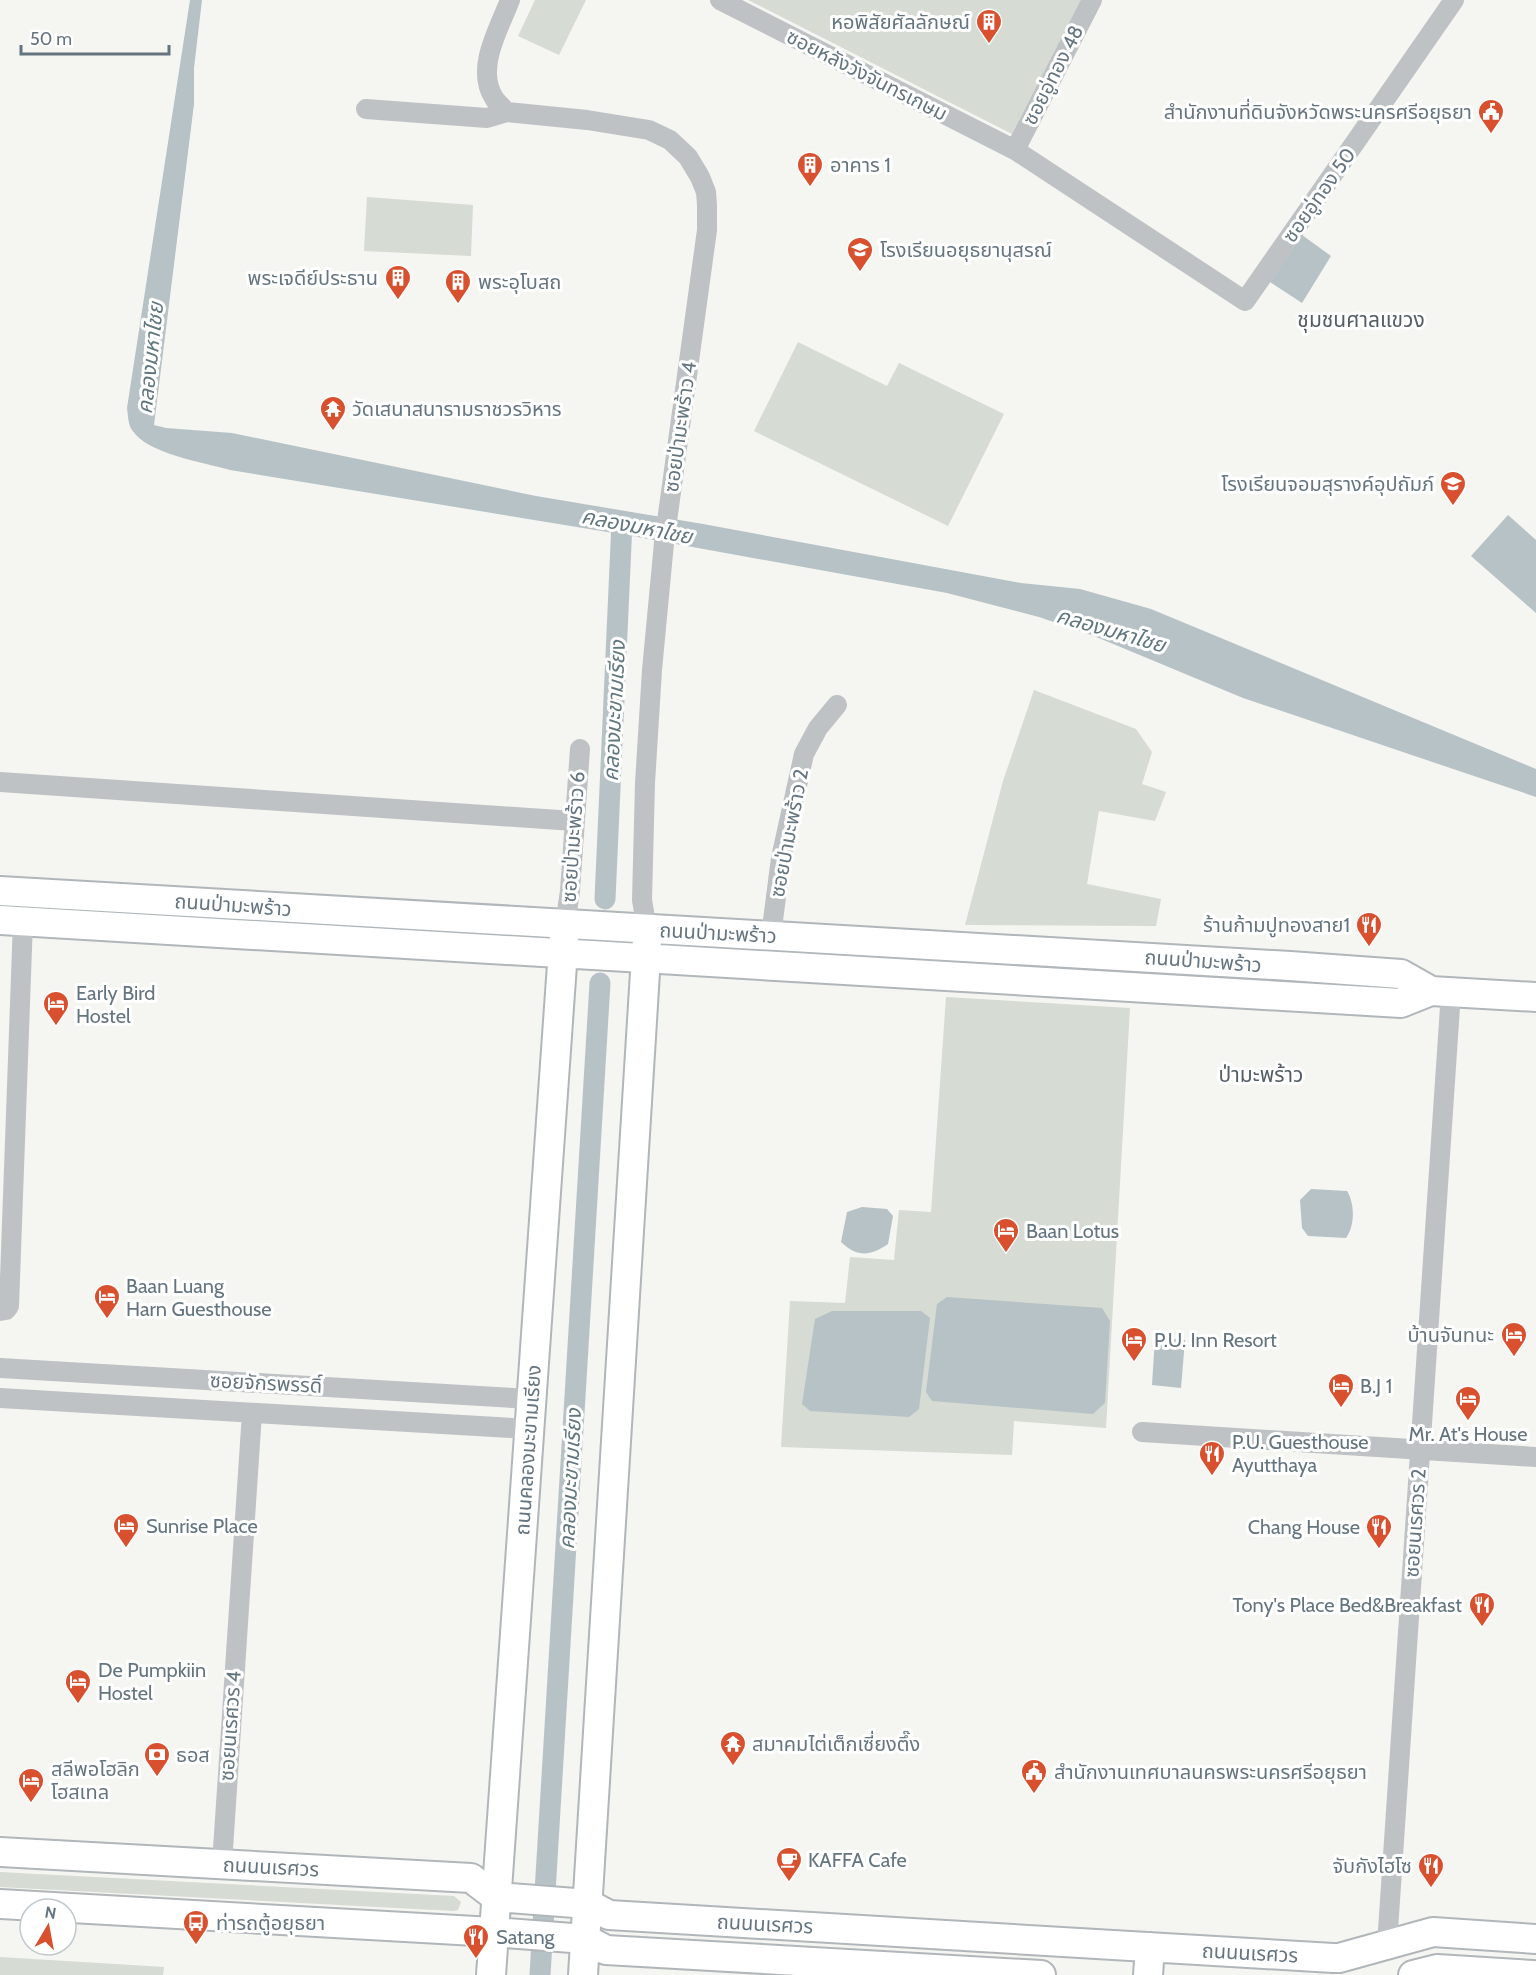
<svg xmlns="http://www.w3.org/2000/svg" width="1536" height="1975" font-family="Cabin,'Noto Sans Thai',sans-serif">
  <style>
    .green { fill: #d6dbd3 }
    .water { fill: #b7c2c6 }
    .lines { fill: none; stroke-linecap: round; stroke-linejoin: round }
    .canal { stroke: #b7c2c6; stroke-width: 21 }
    .secondary-casing { stroke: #b0b6b9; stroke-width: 32 }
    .street { stroke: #bec2c5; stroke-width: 20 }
    .secondary { stroke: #fff; stroke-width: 28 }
    .labels { text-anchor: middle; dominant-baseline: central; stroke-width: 6; stroke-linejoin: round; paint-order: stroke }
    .poi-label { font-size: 20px; fill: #657580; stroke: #fff; text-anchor: start }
    .street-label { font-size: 20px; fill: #657580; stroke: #fff }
    .neighbourhood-label { font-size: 21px; fill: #535e66; stroke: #fff }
    .water-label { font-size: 21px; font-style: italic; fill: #61777e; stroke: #fff }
  </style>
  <rect width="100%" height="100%" fill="#f5f5f1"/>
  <path class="green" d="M 535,0 L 586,0 L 559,55 L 518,36 Z
    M 748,0 L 1081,0 L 1012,134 Z
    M 367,197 L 473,205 L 471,256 L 364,251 Z
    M 798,342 L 887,386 L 899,363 L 1004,414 L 948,526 L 754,431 Z
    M 1034,690 L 1136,729 L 1152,752 L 1142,784 L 1166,792 L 1155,821 L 1099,811 L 1087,884 L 1161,899 L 1156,926 L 965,925 L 1003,781 Z
    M 946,997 L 1130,1008 L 1106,1428 L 1014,1421 L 1012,1455 L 781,1447 L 790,1301 L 845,1303 L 850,1257 L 894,1260 L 899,1210 L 931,1212 Z
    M 0,1872 L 454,1896 L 461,1902 L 458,1910 L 453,1911 L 0,1887 Z
    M 0,1957 L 164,1967 L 163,1975 L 0,1975 Z"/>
  <path class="water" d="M 190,0 L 202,0 L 194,68 L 194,104 L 154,425 L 166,428 L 232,433 L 536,496 L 703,524 L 1021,583 L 1080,589 L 1151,609 L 1536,769 L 1536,797 L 1243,698 L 1094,636 L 1039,617 L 947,593 L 632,536 L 230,470 C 203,462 147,454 132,430 C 128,425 128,414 127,408 Z
    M 1302,235 L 1331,256 L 1302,303 L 1270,282 Z
    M 1508,515 L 1536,540 L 1536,613 L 1471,556 Z
    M 1311,1189 L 1347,1191 C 1355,1204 1355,1226 1346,1238 L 1308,1236 L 1302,1228 L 1300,1200 Z
    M 862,1207 L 887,1209 L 893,1216 L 888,1244 C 870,1256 858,1258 841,1242 L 847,1212 Z
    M 947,1297 L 1102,1308 L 1110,1321 L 1105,1403 L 1093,1414 L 932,1401 L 926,1392 L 937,1304 Z
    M 832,1311 L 921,1311 L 930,1318 L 919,1409 L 909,1417 L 810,1411 L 802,1404 L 815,1319 Z
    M 1155,1337 L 1185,1340 L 1181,1388 L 1152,1385 Z"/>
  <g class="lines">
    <path class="canal" d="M 605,899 L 622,522
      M 540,1975 L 600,983"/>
    <defs>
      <path id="secondary" d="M 0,891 L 1290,966 L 1401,974 L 1431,991 L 1536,997
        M 0,920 L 1401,1003 L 1431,991
        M 0,1852 L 471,1878 L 496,1897 L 588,1904 L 609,1915 L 1333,1958 L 1339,1958 L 1433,1932 L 1536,1939
        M 0,1904 L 493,1932 L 585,1939 L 606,1950 L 1041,1975
        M 491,1975 L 564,936
        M 583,1975 L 647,940
        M 1148,1975 L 1150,1947
        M 1413,1975 L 1437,1969 L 1533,1975"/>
    </defs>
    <use href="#secondary" class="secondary-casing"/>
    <path class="street" d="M 720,0 L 1015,150 L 1245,301 L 1454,0
      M 366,109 L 487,118 L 507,112 L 587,120 L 649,130 L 670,140 L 688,157 L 700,177 L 706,192 L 707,205 L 707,230 L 664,543 L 652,670 L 645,783 L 642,900 L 647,929
      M 507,112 C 503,108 497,103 494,98 C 475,68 499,29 510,0
      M 1015,150 L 1092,0
      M 0,782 L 574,821
      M 565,925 L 570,891 L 580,749
      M 771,936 L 781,858 L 804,754 L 818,728 L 837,705
      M 0,1311 L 6,1310 L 9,1306 L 23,921
      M 0,1368 L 531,1399
      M 0,1398 L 529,1429
      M 1142,1432 L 1536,1457
      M 222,1864 L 252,1413
      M 1387,1945 L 1451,992"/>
    <use href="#secondary" class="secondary"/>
  </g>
  <defs>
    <symbol id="building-pin" viewBox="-11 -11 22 30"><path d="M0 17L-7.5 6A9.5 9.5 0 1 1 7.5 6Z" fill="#d8502e" stroke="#fff"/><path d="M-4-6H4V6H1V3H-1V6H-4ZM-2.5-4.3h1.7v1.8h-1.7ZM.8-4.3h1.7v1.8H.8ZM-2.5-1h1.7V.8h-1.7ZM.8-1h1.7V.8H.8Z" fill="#fff"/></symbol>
    <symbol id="civic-pin" viewBox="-11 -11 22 30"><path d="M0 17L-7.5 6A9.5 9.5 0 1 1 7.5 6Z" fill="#d8502e" stroke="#fff"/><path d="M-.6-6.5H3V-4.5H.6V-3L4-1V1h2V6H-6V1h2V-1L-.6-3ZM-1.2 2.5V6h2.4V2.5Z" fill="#fff"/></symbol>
    <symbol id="school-pin" viewBox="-11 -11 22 30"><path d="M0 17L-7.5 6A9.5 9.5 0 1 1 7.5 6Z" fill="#d8502e" stroke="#fff"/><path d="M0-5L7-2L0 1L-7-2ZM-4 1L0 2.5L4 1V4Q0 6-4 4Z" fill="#fff"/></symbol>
    <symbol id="temple-pin" viewBox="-11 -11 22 30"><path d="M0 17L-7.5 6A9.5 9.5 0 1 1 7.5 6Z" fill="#d8502e" stroke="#fff"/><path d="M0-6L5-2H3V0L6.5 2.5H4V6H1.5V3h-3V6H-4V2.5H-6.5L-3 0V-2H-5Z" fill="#fff"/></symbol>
    <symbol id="restaurant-pin" viewBox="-11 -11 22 30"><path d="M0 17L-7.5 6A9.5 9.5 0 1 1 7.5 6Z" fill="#d8502e" stroke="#fff"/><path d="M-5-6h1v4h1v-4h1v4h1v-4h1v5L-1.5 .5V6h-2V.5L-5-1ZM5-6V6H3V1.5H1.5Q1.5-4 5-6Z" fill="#fff"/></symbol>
    <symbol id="hotel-pin" viewBox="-11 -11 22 30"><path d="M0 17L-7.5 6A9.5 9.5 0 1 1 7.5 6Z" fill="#d8502e" stroke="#fff"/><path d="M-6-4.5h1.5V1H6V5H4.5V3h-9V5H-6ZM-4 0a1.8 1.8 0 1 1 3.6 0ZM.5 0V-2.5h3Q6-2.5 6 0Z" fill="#fff"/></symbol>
    <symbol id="bank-pin" viewBox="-11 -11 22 30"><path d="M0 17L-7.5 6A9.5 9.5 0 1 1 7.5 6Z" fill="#d8502e" stroke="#fff"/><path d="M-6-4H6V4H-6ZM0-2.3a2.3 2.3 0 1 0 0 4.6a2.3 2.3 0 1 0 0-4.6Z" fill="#fff"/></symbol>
    <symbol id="cafe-pin" viewBox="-11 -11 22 30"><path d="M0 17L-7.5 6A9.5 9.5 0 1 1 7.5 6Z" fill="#d8502e" stroke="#fff"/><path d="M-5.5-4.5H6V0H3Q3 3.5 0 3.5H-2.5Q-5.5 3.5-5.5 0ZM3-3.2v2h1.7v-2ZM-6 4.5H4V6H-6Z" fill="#fff"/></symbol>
    <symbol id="bus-pin" viewBox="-11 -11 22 30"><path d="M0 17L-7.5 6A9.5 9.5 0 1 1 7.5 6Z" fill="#d8502e" stroke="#fff"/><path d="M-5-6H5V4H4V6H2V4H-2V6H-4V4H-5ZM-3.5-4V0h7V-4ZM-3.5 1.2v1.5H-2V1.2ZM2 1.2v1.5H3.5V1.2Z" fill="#fff"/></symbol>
  </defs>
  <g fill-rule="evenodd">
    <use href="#building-pin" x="974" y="7" width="30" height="40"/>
    <use href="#civic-pin" x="1476" y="97" width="30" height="40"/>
    <use href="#building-pin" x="795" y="150" width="30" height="40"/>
    <use href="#school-pin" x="845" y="235" width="30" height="40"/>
    <use href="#building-pin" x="383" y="263" width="30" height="40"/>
    <use href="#building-pin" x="443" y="267" width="30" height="40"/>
    <use href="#temple-pin" x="318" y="394" width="30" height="40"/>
    <use href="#school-pin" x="1438" y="469" width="30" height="40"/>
    <use href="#restaurant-pin" x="1354" y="910" width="30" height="40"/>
    <use href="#hotel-pin" x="41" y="989" width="30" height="40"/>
    <use href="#hotel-pin" x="991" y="1216" width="30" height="40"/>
    <use href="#hotel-pin" x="92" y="1282" width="30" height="40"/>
    <use href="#hotel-pin" x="1499" y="1320" width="30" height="40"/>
    <use href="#hotel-pin" x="1119" y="1325" width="30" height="40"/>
    <use href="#hotel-pin" x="1326" y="1371" width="30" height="40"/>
    <use href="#hotel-pin" x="1453" y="1384" width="30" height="40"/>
    <use href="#restaurant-pin" x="1197" y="1439" width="30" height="40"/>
    <use href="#hotel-pin" x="111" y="1511" width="30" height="40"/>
    <use href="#restaurant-pin" x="1364" y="1512" width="30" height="40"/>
    <use href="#restaurant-pin" x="1467" y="1590" width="30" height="40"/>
    <use href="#hotel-pin" x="63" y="1667" width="30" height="40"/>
    <use href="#temple-pin" x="718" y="1729" width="30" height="40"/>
    <use href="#bank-pin" x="142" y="1740" width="30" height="40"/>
    <use href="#civic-pin" x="1019" y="1757" width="30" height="40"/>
    <use href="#hotel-pin" x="16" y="1766" width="30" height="40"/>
    <use href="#cafe-pin" x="774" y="1845" width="30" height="40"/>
    <use href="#restaurant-pin" x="1416" y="1851" width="30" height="40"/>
    <use href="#bus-pin" x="181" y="1908" width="30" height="40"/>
    <use href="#restaurant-pin" x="461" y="1922" width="30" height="40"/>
  </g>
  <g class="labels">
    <g class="poi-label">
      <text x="970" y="22" text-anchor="end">หอพิสัยศัลลักษณ์</text>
      <text x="1472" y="112" text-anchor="end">สำนักงานที่ดินจังหวัดพระนครศรีอยุธยา</text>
      <text x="830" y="165">อาคาร 1</text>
      <text x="880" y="250">โรงเรียนอยุธยานุสรณ์</text>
      <text x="378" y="278" text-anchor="end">พระเจดีย์ประธาน</text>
      <text x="478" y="282">พระอุโบสถ</text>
      <text x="352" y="409">วัดเสนาสนารามราชวรวิหาร</text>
      <text x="1434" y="484" text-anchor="end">โรงเรียนจอมสุรางค์อุปถัมภ์</text>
      <text x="1350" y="925" text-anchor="end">ร้านก้ามปูทองสาย1</text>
      <text x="76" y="993">Early Bird<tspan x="76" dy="23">Hostel</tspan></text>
      <text x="1026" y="1231">Baan Lotus</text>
      <text x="126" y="1286">Baan Luang<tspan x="126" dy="23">Harn Guesthouse</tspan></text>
      <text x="1494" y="1335" text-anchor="end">บ้านจันทนะ</text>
      <text x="1154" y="1340">P.U. Inn Resort</text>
      <text x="1360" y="1386">B.J 1</text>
      <text x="1468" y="1434" text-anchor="middle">Mr. At's House</text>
      <text x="1232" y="1442">P.U. Guesthouse<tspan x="1232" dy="23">Ayutthaya</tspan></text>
      <text x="146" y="1526">Sunrise Place</text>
      <text x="1360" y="1527" text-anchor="end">Chang House</text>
      <text x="1462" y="1605" text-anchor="end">Tony's Place Bed&amp;Breakfast</text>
      <text x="98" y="1670">De Pumpkiin<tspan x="98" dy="23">Hostel</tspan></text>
      <text x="752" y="1744">สมาคมไต่เต็กเซี่ยงตึ๊ง</text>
      <text x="176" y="1755">ธอส</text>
      <text x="51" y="1769">สลีพอโฮลิก<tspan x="51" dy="23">โฮสเทล</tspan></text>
      <text x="1054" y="1772">สำนักงานเทศบาลนครพระนครศรีอยุธยา</text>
      <text x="808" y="1860">KAFFA Cafe</text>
      <text x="1412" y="1866" text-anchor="end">จับกังไฮโซ</text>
      <text x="216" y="1923">ท่ารถตู้อยุธยา</text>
      <text x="496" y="1937">Satang</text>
    </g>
    <g class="street-label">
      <text transform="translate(867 75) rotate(27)">ซอยหลังวังจันทรเกษม</text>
      <text transform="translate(1053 75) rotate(-63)">ซอยอู่ทอง 48</text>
      <text transform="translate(1319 195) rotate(-55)">ซอยอู่ทอง 50</text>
      <text transform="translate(680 427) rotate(-82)">ซอยป่ามะพร้าว 4</text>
      <text transform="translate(789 833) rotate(-79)">ซอยป่ามะพร้าว 2</text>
      <text transform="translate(573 837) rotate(-86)">ซอยป่ามะพร้าว 6</text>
      <text transform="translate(233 905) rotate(4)">ถนนป่ามะพร้าว</text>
      <text transform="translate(718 933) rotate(3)">ถนนป่ามะพร้าว</text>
      <text transform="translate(1203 961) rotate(4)">ถนนป่ามะพร้าว</text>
      <text transform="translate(266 1383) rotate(3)">ซอยจักรพรรดิ์</text>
      <text transform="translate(528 1450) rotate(-86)">ถนนคลองมะขามเรียง</text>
      <text transform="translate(1415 1523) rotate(-86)">ซอยนเรศวร 2</text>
      <text transform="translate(230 1726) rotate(-86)">ซอยนเรศวร 4</text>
      <text transform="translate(271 1867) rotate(3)">ถนนนเรศวร</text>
      <text transform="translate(765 1924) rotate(3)">ถนนนเรศวร</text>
      <text transform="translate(1250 1953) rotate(3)">ถนนนเรศวร</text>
    </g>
    <g class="neighbourhood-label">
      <text x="1361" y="319">ชุมชนศาลแขวง</text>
      <text x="1261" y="1074">ป่ามะพร้าว</text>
    </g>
    <g class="water-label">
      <text transform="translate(150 358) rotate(-84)">คลองมหาไชย</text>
      <text transform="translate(637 526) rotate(11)">คลองมหาไชย</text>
      <text transform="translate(1111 630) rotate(16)">คลองมหาไชย</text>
      <text transform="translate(614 711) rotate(-87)">คลองมะขามเรียง</text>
      <text transform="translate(570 1479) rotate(-87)">คลองมะขามเรียง</text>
    </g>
  </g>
  <g transform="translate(48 1927) rotate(10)"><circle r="28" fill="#ffffff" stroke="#c1c8cc" stroke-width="1.5"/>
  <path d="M0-4.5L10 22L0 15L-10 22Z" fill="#d8502e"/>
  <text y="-9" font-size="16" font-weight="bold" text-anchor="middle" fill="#657580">N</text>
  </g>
  <path d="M21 45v9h148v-9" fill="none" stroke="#657580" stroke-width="3"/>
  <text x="30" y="45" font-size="18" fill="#657580" stroke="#ffffff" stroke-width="4.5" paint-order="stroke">50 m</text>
</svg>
